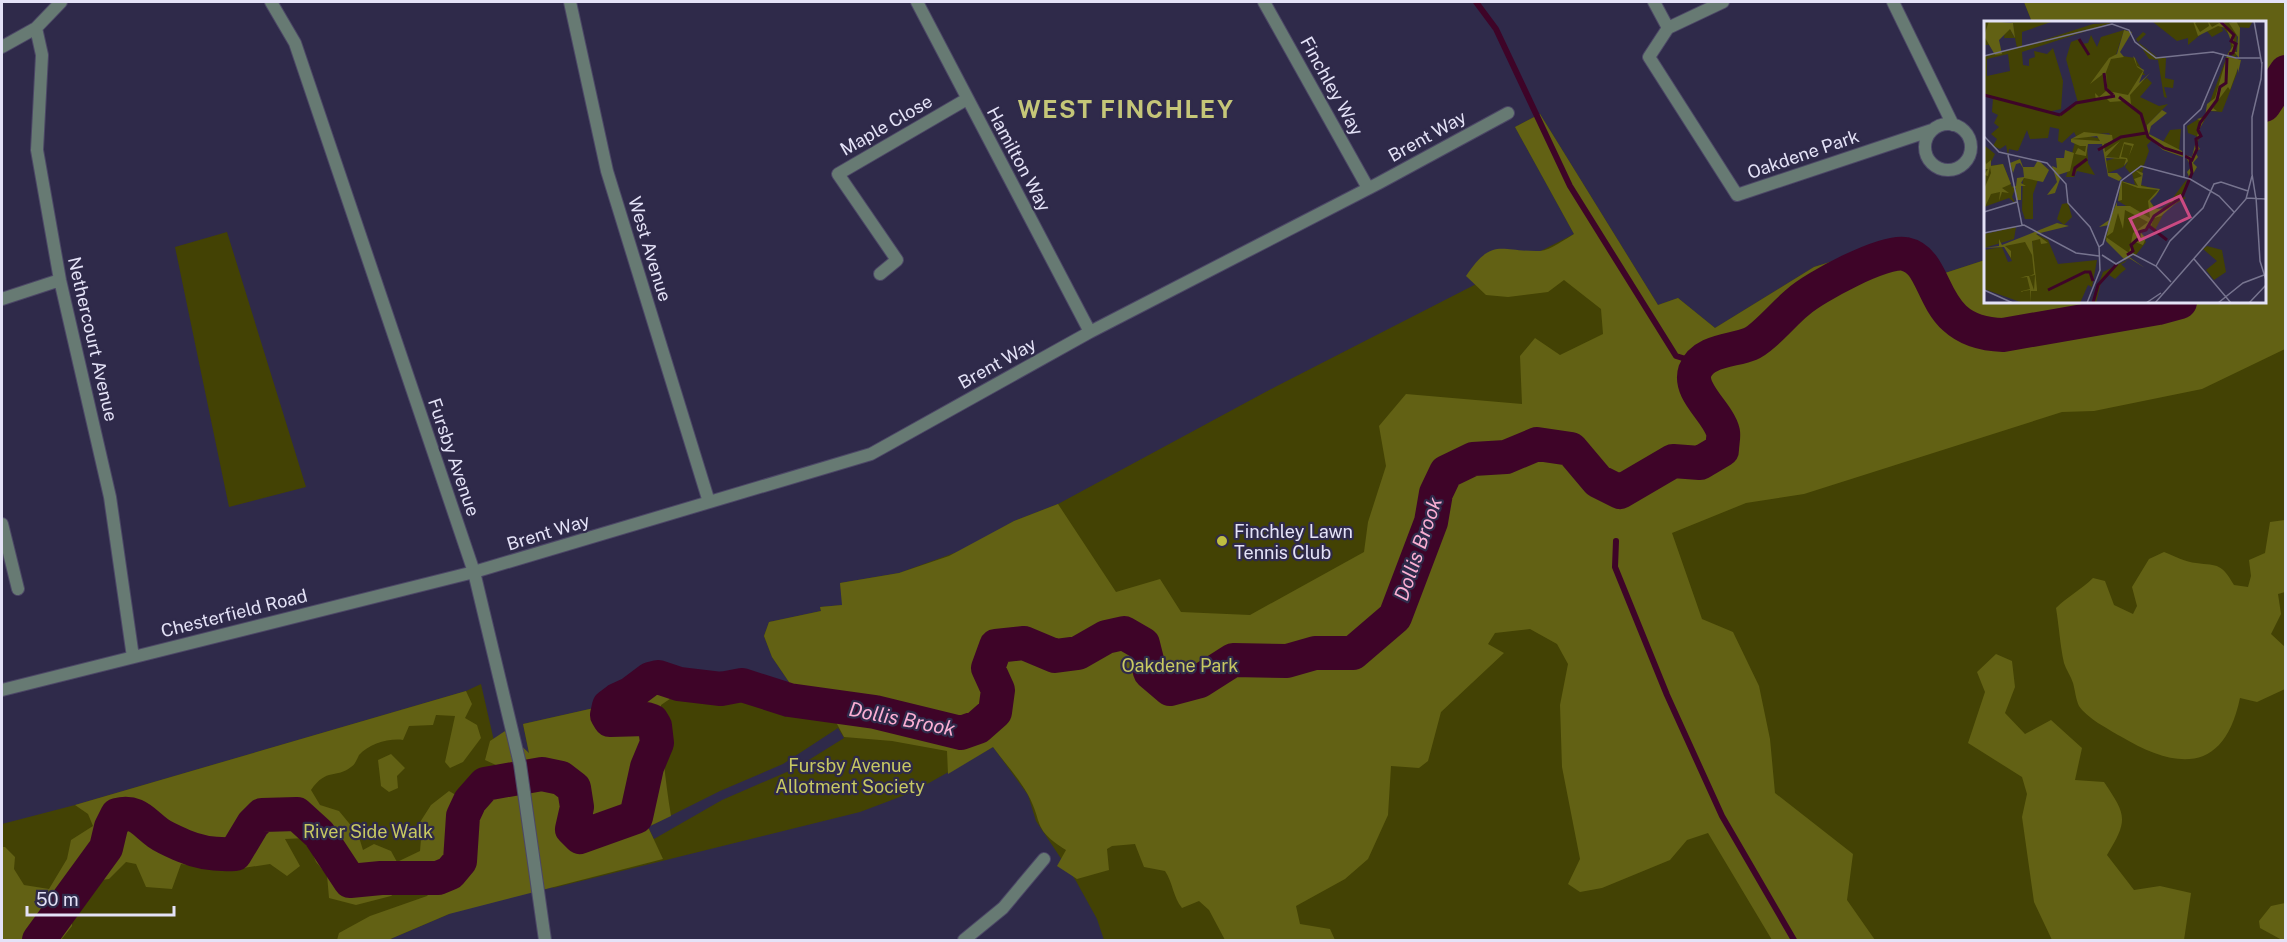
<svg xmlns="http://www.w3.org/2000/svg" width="2287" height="942" font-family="'Public Sans',sans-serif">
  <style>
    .green { fill: #434204; fill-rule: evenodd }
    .forest { fill: #626114 }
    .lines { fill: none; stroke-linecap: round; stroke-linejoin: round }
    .stream { stroke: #3e0428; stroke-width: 6 }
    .river { stroke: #3e0428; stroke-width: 34 }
    .street-casing { stroke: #4c4766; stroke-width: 14 }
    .street { stroke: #677a73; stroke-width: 12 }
    .poi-dot { fill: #bfbe41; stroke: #2f2a4a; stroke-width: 2 }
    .labels { text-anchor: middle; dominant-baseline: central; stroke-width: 4.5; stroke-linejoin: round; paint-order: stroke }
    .street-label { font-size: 18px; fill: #e4e2f7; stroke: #2f2a4a }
    .poi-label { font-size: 18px; fill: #e4e2f7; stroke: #2f2a4a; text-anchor: start }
    .park-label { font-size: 18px; fill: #c8c962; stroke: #2f2a4a }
    .water-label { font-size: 20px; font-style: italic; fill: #faaed3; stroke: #2f2a4a }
    .district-label { font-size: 24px; font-weight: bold; letter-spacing: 1.5px; fill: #c5c678; stroke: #2f2a4a }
    .inset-river { fill: none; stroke: #3e0428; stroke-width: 3 }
    .inset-road { fill: none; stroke: #77748f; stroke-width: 1.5 }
    .view { fill: #ca4a82; fill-opacity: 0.15; stroke: #ca4a82; stroke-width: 3 }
    .inset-edge { fill: none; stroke: #e4e2f7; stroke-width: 3 }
  </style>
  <rect width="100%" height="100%" fill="#2f2a4a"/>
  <path class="green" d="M 2024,2 L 2285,2 L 2285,940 L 1104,940 L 1097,919 L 1076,881 L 1036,821 L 1028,795 L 993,747 L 913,792 L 860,812 L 553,888 L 552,865 L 523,724 L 603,706 L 609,695 L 627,689 L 650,670 L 678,680 L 717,679 L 719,685 L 741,679 L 780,692 L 787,690 L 789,682 L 772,657 L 764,636 L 769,622 L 821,611 L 820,607 L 843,605 L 840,583 L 899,573 L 968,548 L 1014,521 L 1058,504 L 1275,387 L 1574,234 L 1515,127 L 1540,114 L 1658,305 L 1678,298 L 1715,328 L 1814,267 L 1904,239 L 1942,274 L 1985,260 L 1986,302 L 2264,302 L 2264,22 L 2032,22 ZM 838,728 L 844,738 L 796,768 L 722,800 L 654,839 L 648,827 L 720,791 L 783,764 Z
    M 227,232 L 306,487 L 229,507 L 175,247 Z
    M 481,684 L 505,789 L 449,914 L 388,940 L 2,940 L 2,824 L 75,805 L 466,691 Z"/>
  <path class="forest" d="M 2024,2 L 2285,2 L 2285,349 L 2202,389 L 2094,411 L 2062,412 L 1804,494 L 1746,503 L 1672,533 L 1702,619 L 1733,632 L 1759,686 L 1770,739 L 1775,793 L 1853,854 L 1847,900 L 1875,940 L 1772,940 L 1708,833 L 1687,840 L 1670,860 L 1602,888 L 1580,892 L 1568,884 L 1580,859 L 1562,767 L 1560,705 L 1568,664 L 1557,644 L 1530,629 L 1495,633 L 1488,644 L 1504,653 L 1441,712 L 1428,761 L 1419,768 L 1391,766 L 1388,815 L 1368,859 L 1345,879 L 1296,906 L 1300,924 L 1330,929 L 1335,940 L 1225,940 L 1209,910 L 1199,901 L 1182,908 C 1173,897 1173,883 1165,871 L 1144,867 L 1135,844 L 1112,846 L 1107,849 L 1109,870 L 1077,879 L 1057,866 L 1066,850 C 1031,828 1044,823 1027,793 C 1018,777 1004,762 993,747 L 948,774 L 947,751 L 892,741 L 844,737 L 830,711 L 790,707 L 739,689 L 722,697 L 709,693 L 683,690 L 661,705 C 661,743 665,779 671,816 L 648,827 L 663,859 L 449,914 L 388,940 L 337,940 L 339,933 L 370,916 L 427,896 L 437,885 L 406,885 L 391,896 L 356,905 L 329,898 L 327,875 L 316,862 L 306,838 L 285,839 L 300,866 L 287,876 L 270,864 L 230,870 L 181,864 L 172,889 L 146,887 L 136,864 L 126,862 L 109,879 L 86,882 L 72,904 L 72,926 L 61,940 L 2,940 L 2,847 L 5,847 L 15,857 L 14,869 L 24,885 L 49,889 L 67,859 L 71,840 L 93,826 L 88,814 L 75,805 L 466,691 L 472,704 L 465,718 L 477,725 L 481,738 L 463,762 L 450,768 L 445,762 L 455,716 L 436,715 L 433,725 L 409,726 L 403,740 C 389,738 369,744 359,755 C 357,759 355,765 351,767 C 336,779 327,767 311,790 L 320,805 L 339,811 L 358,834 L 363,850 L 374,844 L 391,851 L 397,862 L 420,851 L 421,839 L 415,830 L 431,805 L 449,791 L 461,798 L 498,774 L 496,765 L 485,760 L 490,741 L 505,731 L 529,753 L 523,724 L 603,706 L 609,695 L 627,689 L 650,670 L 678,680 L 717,679 L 719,685 L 741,679 L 780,692 L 787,690 L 789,682 L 772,657 L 764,636 L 769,622 L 821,611 L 820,607 L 842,605 L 840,583 L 899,573 L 949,556 L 1014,521 L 1058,504 L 1116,592 L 1160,579 L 1181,612 L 1250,615 L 1364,552 L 1368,522 L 1386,466 L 1379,426 L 1406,394 L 1522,404 L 1520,356 L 1535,338 L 1560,355 L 1603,334 L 1601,309 L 1564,280 L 1548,292 L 1508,297 L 1486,295 L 1466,276 C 1493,236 1500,252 1540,251 C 1551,250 1565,239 1574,234 L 1515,127 L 1540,114 L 1658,305 L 1678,298 L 1715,328 L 1814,267 L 1904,239 L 1942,274 L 1985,260 L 1986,302 L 2264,302 L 2264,22 L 2032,22 Z
    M 2285,520 L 2285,592 L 2278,594 L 2281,614 L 2271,634 L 2285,647 L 2285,689 L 2257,702 L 2240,698 C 2224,774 2177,770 2120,736 C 2108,729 2087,718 2079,706 C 2076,700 2075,690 2073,683 C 2071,676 2066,670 2064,663 C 2060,645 2059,626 2056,608 C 2068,596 2081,590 2093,578 L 2105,581 L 2114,605 L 2133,614 L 2137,606 L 2132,587 L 2149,559 L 2164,552 C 2174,556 2186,562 2196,563 C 2219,566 2221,563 2234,585 L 2248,587 L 2251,576 L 2249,560 L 2265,553 L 2270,522 Z
    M 1996,654 L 2012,661 L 2015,687 L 2005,713 L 2025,734 L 2051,720 L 2082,748 L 2075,780 L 2104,782 C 2127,816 2128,820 2107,855 L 2134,890 L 2160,886 L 2191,893 L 2184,940 L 2052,940 L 2034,902 L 2022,817 L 2027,794 L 2022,777 L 1968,743 L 1985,692 L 1977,672 Z
    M 391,754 L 405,768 L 397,776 L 398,788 L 389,792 L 381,786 L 378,760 Z
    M 2285,903 L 2285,940 L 2282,940 L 2260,928 L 2259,921 L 2271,906 Z"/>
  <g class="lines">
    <path class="stream" d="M 1476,2 L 1496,29 L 1570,186 L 1676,356 L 1699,363
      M 1616,541 L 1615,567 L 1667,695 L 1722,816 L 1794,940"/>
    <path class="river" d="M 2264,105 L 2286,72
      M 39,940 L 106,848 L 111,827 L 117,815 C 137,810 143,822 158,833 C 165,838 175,842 184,846 C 200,853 218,855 235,854 L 253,824 L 262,815 L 297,814 L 319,834 L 350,881 L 381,878 L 438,878 L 450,873 L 460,861 L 463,816 L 470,801 L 485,784 L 542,774 L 561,778 L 574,788 L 577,807 L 572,829 L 580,837 L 636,817 L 647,767 L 657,743 L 655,726 L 652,721 L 646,719 L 610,720 L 607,715 L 609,706 L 617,700 L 630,694 L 650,679 L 658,677 L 679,684 L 721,689 L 742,685 L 789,700 L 875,712 L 961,733 L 978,727 L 995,712 L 998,690 L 988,668 L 996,646 L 1024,643 L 1055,656 L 1078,653 L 1106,637 L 1124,633 L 1143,644 L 1150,672 L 1170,689 L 1200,681 L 1233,660 L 1287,661 L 1315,653 L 1353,653 L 1395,617 L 1431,522 L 1436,493 L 1446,472 L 1473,459 L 1506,457 L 1537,444 L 1571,449 L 1598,481 L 1620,492 L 1673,461 L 1700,463 L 1722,450 C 1722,444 1724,437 1723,432 C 1718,412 1688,392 1695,371 C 1703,350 1733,351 1750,344 C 1764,338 1785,312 1798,302 C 1813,288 1885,249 1905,254 C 1943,262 1925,333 2003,335 L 2158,308 L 2180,302"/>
    <defs>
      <path id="street" d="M 271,2 L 295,43 L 474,572 L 520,764 L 545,940
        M 570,2 L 607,171 L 709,502
        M 917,2 L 1090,332
        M 1264,2 L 1368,188
        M 1654,2 L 1668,28
        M 1893,2 L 1953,125
        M 36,28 L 42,55 L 37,150 L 60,280 L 110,497 L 133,657
        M 1668,28 L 1649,57 L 1737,195 L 1932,130
        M 1668,28 L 1723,2
        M 2,47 L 36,28 L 61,2
        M1925 147a23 23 0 1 1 46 0a23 23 0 1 1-46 0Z
        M 880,274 L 897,260 L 838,174 L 967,99
        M 2,299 L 60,280
        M 2,524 L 18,589
        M 2,690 L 474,572 L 871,454 L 1090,332 L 1379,183 L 1508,113
        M 964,940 L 1003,908 L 1044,859"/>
    </defs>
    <use href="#street" class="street-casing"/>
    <use href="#street" class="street"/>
  </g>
  <circle class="poi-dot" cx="1222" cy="541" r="6"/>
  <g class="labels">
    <g class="street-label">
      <text transform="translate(1332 86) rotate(61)">Finchley Way</text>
      <text transform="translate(886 125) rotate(-30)">Maple Close</text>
      <text transform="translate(1427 136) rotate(-29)">Brent Way</text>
      <text transform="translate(1803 154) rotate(-19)">Oakdene Park</text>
      <text transform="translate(1019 159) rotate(62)">Hamilton Way</text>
      <text transform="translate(650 249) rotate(73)">West Avenue</text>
      <text transform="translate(93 339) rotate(77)">Nethercourt Avenue</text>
      <text transform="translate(997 363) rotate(-29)">Brent Way</text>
      <text transform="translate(454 457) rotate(71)">Fursby Avenue</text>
      <text transform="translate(548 532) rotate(-17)">Brent Way</text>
      <text transform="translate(234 613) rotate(-14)">Chesterfield Road</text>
    </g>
    <g class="poi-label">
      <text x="1234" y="531">Finchley Lawn<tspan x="1234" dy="21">Tennis Club</tspan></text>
    </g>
    <g class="park-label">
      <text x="1180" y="665">Oakdene Park</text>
      <text x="850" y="765">Fursby Avenue<tspan x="850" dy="21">Allotment Society</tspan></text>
      <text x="368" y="831">River Side Walk</text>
    </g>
    <g class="water-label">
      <text transform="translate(1418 549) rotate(-71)">Dollis Brook</text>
      <text transform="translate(902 719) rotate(11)">Dollis Brook</text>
    </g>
    <g class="district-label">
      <text x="1126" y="109">WEST FINCHLEY</text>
    </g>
  </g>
  <g transform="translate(1984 21)">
    <rect width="282" height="282" fill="#2f2a4a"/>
    <path d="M 0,0 L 70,0 L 38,11 L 38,26 L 109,3 L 127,2 L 38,31 L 39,44 L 45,45 L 45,38 L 51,36 L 50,30 L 63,33 L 69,27 L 79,60 L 77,88 L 64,91 L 76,94 L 94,82 L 82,38 L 87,21 L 95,18 L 98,23 L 104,22 L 107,14 L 113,26 L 117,16 L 140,9 L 132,34 L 151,37 L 161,54 L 157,54 L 154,63 L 163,57 L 168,62 L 156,76 L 175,85 L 184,83 L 163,104 L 163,116 L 168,119 L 163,124 L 165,130 L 160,144 L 146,152 L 141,146 L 144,140 L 139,146 L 124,152 L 122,140 L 131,137 L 122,136 L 126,129 L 121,132 L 120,123 L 129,120 L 125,112 L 92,115 L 90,111 L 78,122 L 74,120 L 75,108 L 66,106 L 64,117 L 46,118 L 43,109 L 34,130 L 25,128 L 24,134 L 22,124 L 16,128 L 9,125 L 13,118 L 7,113 L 15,106 L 10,102 L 14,94 L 8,91 L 9,78 L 0,74 L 0,35 L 33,27 L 31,17 L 20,17 L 21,9 L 26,7 L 30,16 L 29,2 L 26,1 L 8,1 L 1,12 L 5,24 L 0,24 ZM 24,33 L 26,50 L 3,55 L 3,38 ZM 269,0 L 265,7 L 253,6 L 252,37 L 244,32 L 247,28 L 246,15 L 237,4 L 239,10 L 228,16 L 222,9 L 204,24 L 204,17 L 193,20 L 169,1 ZM 159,11 L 162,13 L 154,21 L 173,36 L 182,37 L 181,57 L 190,59 L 189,67 L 180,66 L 183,77 L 180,76 L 174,39 L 165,38 L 152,18 ZM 243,35 L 254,38 L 253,52 L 238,91 L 226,90 L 216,107 L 214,122 L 212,115 L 204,112 L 203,105 L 221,94 ZM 197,108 L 195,129 L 179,121 L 186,109 ZM 100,115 L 115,117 L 116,121 L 103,122 L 104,142 L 111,154 L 93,150 L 90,156 L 82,156 L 91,121 L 86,118 ZM 0,124 L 11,133 L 5,145 L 19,143 L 28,166 L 32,165 L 28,176 L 32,183 L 25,177 L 0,186 ZM 160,145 L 155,163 L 175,170 L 165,180 L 170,185 L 176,189 L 185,182 L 203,158 L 199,175 L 202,177 L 182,188 L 171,209 L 165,206 L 157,212 L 162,221 L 152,234 L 145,235 L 121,218 L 132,185 L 149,189 L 134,180 L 137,160 L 151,164 L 148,152 ZM 39,156 L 54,159 L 49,173 L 49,198 L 41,198 L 38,189 ZM 84,182 L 88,196 L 80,204 L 73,198 L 78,183 ZM 32,206 L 30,218 L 0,227 L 0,213 ZM 52,213 L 64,219 L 74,243 L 113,239 L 108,266 L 104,264 L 96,282 L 39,282 L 0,268 L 0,229 L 18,226 L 24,241 L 28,240 L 20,225 L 41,220 L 49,233 L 48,220 ZM 223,225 L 238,229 L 242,251 L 230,259 L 222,249 L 233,240 L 219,228 ZM 143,239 L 140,242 L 137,243 L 142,248 L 137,252 L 131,258 L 125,254 L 117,261 L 112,282 L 108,282 L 119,251 Z" fill="#434204" fill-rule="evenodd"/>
    <path d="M 5,0 L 29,2 L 31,17 L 26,8 L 15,19 L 18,33 L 11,34 L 0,15 ZM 209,0 L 214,0 L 211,2 L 216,11 L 225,5 L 224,0 L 228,6 L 239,0 L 250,14 L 249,31 L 253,31 L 254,16 L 245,2 L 252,0 L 256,7 L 255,37 L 251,32 L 243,34 L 249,25 L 242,7 L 234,5 L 214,15 ZM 140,9 L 148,11 L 136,31 L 140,36 L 127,38 L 122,51 L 123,65 L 124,70 L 144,74 L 159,50 L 153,46 L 149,35 L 151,37 L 153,45 L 160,49 L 155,62 L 166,52 L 146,74 L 147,83 L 155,93 L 139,80 L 126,81 L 121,76 L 112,80 L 111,72 L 115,76 L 122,70 L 119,53 L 106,63 L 125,37 L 133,33 ZM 243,35 L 257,39 L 254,52 L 254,47 L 246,69 L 244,66 L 232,82 L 229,87 L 233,90 L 225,90 L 216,107 L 216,114 L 212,122 L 216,128 L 211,131 L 214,136 L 209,142 L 213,146 L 206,158 L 203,151 L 207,146 L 201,134 L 208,136 L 217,100 L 213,98 L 221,96 L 223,83 L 231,77 ZM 178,89 L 183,92 L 167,105 L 165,113 L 198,130 L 199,136 L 179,129 L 163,115 L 163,104 ZM 100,111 L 128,114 L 129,120 L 120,123 L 121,131 L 136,120 L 122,136 L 135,137 L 140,121 L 150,123 L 145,135 L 148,125 L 140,123 L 137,136 L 143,137 L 144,140 L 140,145 L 142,138 L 122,137 L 124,152 L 133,152 L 138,157 L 135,160 L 124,155 L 118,123 L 104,123 L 102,135 L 91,133 L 94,127 L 101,131 L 102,125 L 96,125 L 87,121 L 87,118 L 116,120 L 113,115 L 87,118 ZM 81,129 L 90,132 L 86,150 L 74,154 L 76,158 L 71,172 L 63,174 L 73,161 L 68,145 L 73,147 L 72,137 L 80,137 ZM 0,138 L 2,143 L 7,139 L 7,145 L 19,143 L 27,163 L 18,167 L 25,172 L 18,171 L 15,180 L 16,171 L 7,173 L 1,186 L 0,168 L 7,152 L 6,146 L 4,155 L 0,154 L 4,148 L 0,148 ZM 36,138 L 39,146 L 50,146 L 54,139 L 65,149 L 59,161 L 40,157 L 37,162 L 42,165 L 37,165 L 37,179 L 32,179 L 32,167 L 28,166 L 32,165 L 33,157 L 40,156 L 39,147 L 36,142 L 32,143 L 29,152 L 26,142 ZM 151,149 L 159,152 L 157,165 L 176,168 L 172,174 L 166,180 L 171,188 L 184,187 L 189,177 L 190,180 L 198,175 L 204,159 L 206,159 L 199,176 L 177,195 L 170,197 L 167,205 L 171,209 L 165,206 L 157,212 L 162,217 L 159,224 L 151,221 L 148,224 L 149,231 L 144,235 L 161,247 L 145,237 L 141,239 L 122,220 L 125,204 L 115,206 L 125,199 L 133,181 L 133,185 L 146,185 L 166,197 L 164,180 L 174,169 L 154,167 L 138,161 L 138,179 L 134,180 L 137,160 L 154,165 L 150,158 L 158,155 ZM 141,189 L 164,201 L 149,212 L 145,232 L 122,216 L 129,211 L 134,192 L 139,208 ZM 73,202 L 85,205 L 52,213 L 64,222 L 57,223 L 56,218 L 48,220 L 53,268 L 53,270 L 47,270 L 47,282 L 46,269 L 34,271 L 46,268 L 43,256 L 36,257 L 42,255 L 45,255 L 50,269 L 51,254 L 45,255 L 50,253 L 48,234 L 41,221 L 21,225 L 27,230 L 27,237 L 20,226 L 0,227 L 15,225 L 15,218 L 18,224 Z" fill="#626114" fill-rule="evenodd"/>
    <path class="inset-river" d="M 236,0 L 250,14 L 247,20 L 252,23 L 249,32 L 245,33M 95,18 L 105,34M 120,52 L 122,68 L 129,74M 0,74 L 76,94M 135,76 L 157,93 L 164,116 L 180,127 L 199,133M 76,94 L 92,82 L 131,75M 114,129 L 137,116 L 162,112M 201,135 L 208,139 L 213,128 L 212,118 L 217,115 L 214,109 L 216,102 L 233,79 L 236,66 L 242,62 L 243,37M 89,155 L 91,147 L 103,138M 165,205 L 183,219M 143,234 L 149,230 L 147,224 L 155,217 L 155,211 L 162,209 L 170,195 L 198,176 L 208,152 L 206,139M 64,269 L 101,251 L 106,251 L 109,260M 109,282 L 114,264 L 133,243"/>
    <path class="inset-road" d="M 270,0 L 278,44M 0,35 L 128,3 L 145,9 L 151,21 L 172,37 L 229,31 L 252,37 L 277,37M 277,59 L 278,41M 0,115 L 15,131 L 63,142 L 82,163 L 84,182 L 106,206 L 115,226 L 116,249 L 103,282M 24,134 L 38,204M 200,156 L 200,104 L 217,88 L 240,33M 272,176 L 276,240 L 282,259M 262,177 L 282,178M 272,178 L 268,153 L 268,96 L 277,58M 0,191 L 33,181M 0,212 L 40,204 L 92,232 L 115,235M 115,226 L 119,223 L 137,160 L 157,145 L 206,158 L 235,175 L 250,191M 118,234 L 132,243 L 149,233 L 172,245 L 187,261M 210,238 L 247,282M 172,245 L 186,220 L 219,187 L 230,163 L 237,161 L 264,170M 0,269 L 29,282M 162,282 L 177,272M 171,282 L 262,178 L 268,155M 234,282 L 259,262 L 280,254M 265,282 L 282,264"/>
    <path class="view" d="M 196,175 L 206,196 L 156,219 L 146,198 Z"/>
    <rect width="282" height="282" class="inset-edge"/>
  </g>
  <rect width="2287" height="942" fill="none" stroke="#e4e2f7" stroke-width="6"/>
  <path d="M27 906v9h147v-9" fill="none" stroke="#e4e2f7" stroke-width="3"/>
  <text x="36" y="906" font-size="18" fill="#e4e2f7" stroke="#2f2a4a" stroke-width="4.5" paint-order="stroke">50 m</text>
</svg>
